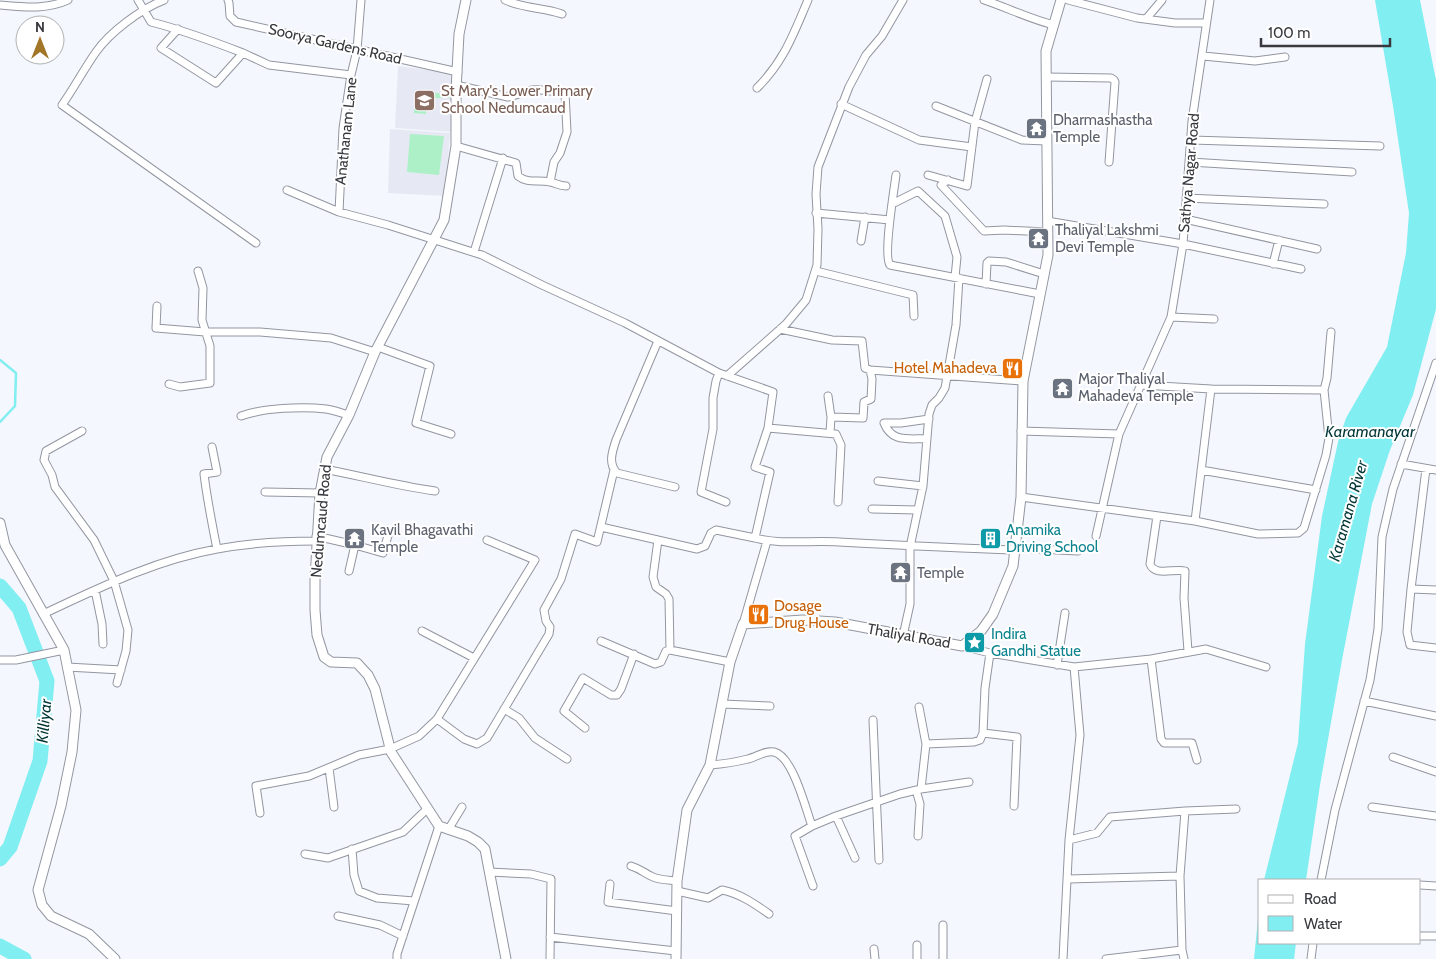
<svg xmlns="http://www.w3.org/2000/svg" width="1436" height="959" font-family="Cabin,sans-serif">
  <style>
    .built { fill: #e6e9f3 }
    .green { fill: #adf0c8 }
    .water { fill: #81eef1 }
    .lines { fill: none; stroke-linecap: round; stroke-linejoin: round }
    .stream { stroke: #81eef1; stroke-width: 2.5 }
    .river { stroke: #81eef1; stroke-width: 15 }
    .street-casing { stroke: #9296a0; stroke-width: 9 }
    .secondary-casing { stroke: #9296a0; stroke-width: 11 }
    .street { stroke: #fff; stroke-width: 7 }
    .secondary { stroke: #fff; stroke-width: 9 }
    .labels { text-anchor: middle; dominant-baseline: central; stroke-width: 4; stroke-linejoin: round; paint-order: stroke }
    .street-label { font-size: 15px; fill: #38393e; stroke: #fff }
    .education-label { font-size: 15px; fill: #785e54; stroke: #fff; text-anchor: start }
    .worship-label { font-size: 15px; fill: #5b616d; stroke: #fff; text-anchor: start }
    .food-label { font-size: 15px; fill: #c56008; stroke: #fff; text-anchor: end }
    .culture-label { font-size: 15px; fill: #0d838f; stroke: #fff; text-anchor: start }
    .water-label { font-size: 16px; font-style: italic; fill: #003536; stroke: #fff }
  </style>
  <rect width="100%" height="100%" fill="#f5f7fe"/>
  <path class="built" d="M 398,66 L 451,73 L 453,132 L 395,128 Z
    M 390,129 L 450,133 L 445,196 L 388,193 Z"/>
  <path class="green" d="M 422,92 L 449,94 L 450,98 L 427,98 L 426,114 L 414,113 L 414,102 L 422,102 Z
    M 410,134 L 444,136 L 439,175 L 407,172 Z"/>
  <path class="water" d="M 1375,0 L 1420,0 L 1436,80 L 1436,309 L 1413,395 L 1390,450 L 1372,504 L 1342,660 L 1320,785 L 1306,880 L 1264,880 L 1298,743 L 1305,644 L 1322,516 L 1338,442 L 1346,418 L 1387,347 L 1406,253 L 1409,213 L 1393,106 Z
    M 1260,899 L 1260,943 L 1296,943 L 1294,959 L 1254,959 Z"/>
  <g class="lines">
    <path class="stream" d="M 0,360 L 16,373 L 15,406 L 0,422"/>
    <path class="river" d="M 0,586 L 19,608 L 47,681 L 40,761 L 10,847 L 0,859
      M 0,946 L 24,959"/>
    <defs>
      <path id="street" d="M 138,0 L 151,22 C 183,30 212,41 243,53 L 216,83 L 161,48 L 178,29
        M 164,0 C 141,9 110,32 96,52 C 84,69 74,88 62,105 L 256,243
        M 228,0 L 229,3 L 230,16 L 236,22 C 310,39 384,55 458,72
        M 505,0 C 525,9 542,7 562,14
        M 984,0 C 1008,8 1030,19 1054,25
        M 1068,0 L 1137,18 L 1175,23 L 1206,23
        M 0,5 C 24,7 46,10 68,0
        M 1146,19 L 1162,0
        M 243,53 L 269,65 L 351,75
        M 1203,56 L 1255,61 L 1285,57
        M 1046,77 L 1111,78 L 1114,80 L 1115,82 L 1109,162
        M 456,85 L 508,97 C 516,96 523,91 532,90 C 543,89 554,92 565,93 L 567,132 L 560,153 L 554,162 L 550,182
        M 757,88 C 784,61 793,35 808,0
        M 841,104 L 919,140 L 972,147
        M 936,106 L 1022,140 L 1046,141
        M 1192,140 L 1380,146
        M 456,146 L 516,163 L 518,176 C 528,184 538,179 550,182 C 556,183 559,186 566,186
        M 1190,162 L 1352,172
        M 896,175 C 894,190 883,256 890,265 L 1040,294
        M 928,175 L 967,186 L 975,122 L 987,79
        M 948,180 L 941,185 L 984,231 L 1004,230 L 1047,232
        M 287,190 L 339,212 L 388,225 L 482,255 L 542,285 L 625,323 L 719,373 L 773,392 L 768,428 L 755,467 L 770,472 L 755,538 C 782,545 811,540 839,542 C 897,545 956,548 1015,550
        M 1186,198 L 1324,204
        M 892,204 L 918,191 L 945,216 L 957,257 L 955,277
        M 339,212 L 343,128 L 351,75 L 357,50 L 361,0
        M 816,213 L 890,220
        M 1185,219 L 1317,249
        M 1047,221 L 1183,244 L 1192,121 L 1210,0
        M 861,241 L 865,217
        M 474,252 L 503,158
        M 1273,264 L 1279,240
        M 816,271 L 913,295 L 914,316
        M 986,284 L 987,263 L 989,261 L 1006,262 L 1044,274
        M 157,306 L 156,328 L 205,332 L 260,332 L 331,338 L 375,352
        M 1171,317 L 1214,319
        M 780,329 L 832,340 L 862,341 L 865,368 L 870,370 L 1023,381
        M 658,341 L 616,440 C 612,452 608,464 617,473 L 675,487
        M 378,347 L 430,366 L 416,423 L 451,434
        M 719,373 L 716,381 L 713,398 L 713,429 L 701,492 L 726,502
        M 727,376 L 786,324 L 806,300 L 817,265 L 818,229 L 816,194 L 818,167 L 849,87 L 866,55 L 882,36 L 903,0
        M 169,384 L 180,387 L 210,383 L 210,346 L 202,320 L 203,288 L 198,271
        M 1142,385 L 1211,389 L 1324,390
        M 828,396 L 831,417 L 863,418 L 864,402 L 871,399 L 872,379 L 870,370
        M 241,416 C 263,408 302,406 326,409 C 334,410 341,413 349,415
        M 768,428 L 836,434 L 841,445 L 838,502
        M 82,431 L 46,451 L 44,460 L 52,475 L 55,487 L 94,540 L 114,581 L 128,630 L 126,651 L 117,683
        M 1021,431 L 1119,434
        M 830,433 L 831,417
        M 927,439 C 908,438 892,443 884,423 L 901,423 L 929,419
        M 212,447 L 217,472 L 204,474 C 207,499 212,524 217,549
        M 1401,464 L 1436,470
        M 324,469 C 361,476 398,486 435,491
        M 1201,470 L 1316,490
        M 878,481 L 923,486
        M 265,492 L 320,493
        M 1021,497 L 1195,521 L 1211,389
        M 872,509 L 918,510
        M 1157,516 L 1150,564 C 1155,577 1174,568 1185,571 L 1184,598 L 1188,651
        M 1195,521 L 1258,534 L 1298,533 L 1304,528 L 1326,455 L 1329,438 L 1324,390 L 1327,378 L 1331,332
        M 601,527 L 697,549 L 705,546 L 711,533 L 716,530 L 755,538
        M 316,536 L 355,545 L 383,553 L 389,532
        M 1096,536 L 1119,434 L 1171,317 L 1183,244 L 1301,269
        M 658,540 L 653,577 L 656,587 L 666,594 L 669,599 L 670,650
        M 1015,548 L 1078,551
        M 349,571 L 355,545
        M 1411,589 L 1426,469
        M 95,590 L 102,624 L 103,644
        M 1436,590 L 1411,589 L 1407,632 L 1410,645 L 1436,648
        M 43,614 C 99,588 155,560 217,549 C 249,543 283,541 316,541
        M 743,624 L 767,541
        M 422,631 L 474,658
        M 903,636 L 910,604 L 910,547 L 923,486 L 929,414 L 932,405 L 939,398 L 945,388 L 956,325 L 959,278
        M 601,641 L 655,664 L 661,662 L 666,651 L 670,650 L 730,662
        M 962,646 L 990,653 L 1074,667 L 1080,735 L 1069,840 L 1063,959
        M 1151,659 L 1161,739 L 1164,743 L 1192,743 L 1197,760
        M 0,660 L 16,660 L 64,650
        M 1057,665 L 1065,613
        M 67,667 L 121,670
        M 1074,667 L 1151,659 L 1206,649 L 1266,667
        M 1364,701 L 1436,716
        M 722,704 L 770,706
        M 919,707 L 926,744
        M 504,709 L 519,718 L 535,738 L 567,759
        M 437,719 L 464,739 L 477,744 L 487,738 L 549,634 L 550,627 L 546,621 L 544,610 L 561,579 L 575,534 L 597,542 L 614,470
        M 873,720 L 879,860
        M 585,728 L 564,711 L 583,678 L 611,695 L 617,695 L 621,689 L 634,654
        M 983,733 L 1017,737 L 1014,806
        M 1393,757 L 1436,772
        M 710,765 C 723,764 736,762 748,759 C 757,757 765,750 774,752 C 793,756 806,810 812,826 L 795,836 L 813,886
        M 329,768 L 334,807
        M 921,789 L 969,782
        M 916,790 L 920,804 L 918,836
        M 1372,807 L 1436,816
        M 1185,811 L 1236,809
        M 260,813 L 256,786 L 309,776 L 359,755 L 390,749 L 419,736 L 437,719 L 535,560 L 487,540
        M 836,816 L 855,858
        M 812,826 L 836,816 L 900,794 L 921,789 L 926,744 L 974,742 L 980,740 L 983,733 L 985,688 L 990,653
        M 448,830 L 462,807
        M 1069,840 L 1097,833 L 1110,817 L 1185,811 L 1180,876 L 1182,950 L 1184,959
        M 352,849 L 354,875 L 359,891 L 377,898 L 414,901
        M 305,854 L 328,858 L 403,832 L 427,809
        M 631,866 C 641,869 644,873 653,877 C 660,880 669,880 677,881
        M 489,872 L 531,874 L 551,879 L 550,959
        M 1068,879 L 1180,876
        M 1321,880 L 1335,810 L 1370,680 L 1378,629 L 1382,537 L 1393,489 L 1436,363
        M 610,884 L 608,902 L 677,911
        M 1420,885 L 1436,886
        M 677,891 L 708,898 L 722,890 C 739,893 755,904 769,914
        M 338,916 L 380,925 L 403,936
        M 1420,936 L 1436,936
        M 550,937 L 676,951
        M 874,949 L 875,959
        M 397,959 L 397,954 L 439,826
        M 917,959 L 917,945
        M 943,959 L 943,925
        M 1106,959 L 1182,950
        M 1311,959 L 1313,943"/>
      <path id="secondary" d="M 466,0 L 459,34 L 456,90 L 456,146 L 444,220 L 375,352 L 349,415 L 327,457 L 320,493 L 315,579 L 315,610 L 317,635 L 324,657 L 331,662 L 357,663 L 368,675 L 375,689 L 391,752 L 439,826 L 468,836 L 478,842 L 485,849 L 506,959
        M 0,523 L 5,545 L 64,650 L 76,710 L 72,752 L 61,806 L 38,890 L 42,905 L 51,916 L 89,934 L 115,959
        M 676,959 L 677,881 L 687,810 L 710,765 L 730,662 L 743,624 L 803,620 L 835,622 L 962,646 L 981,631 L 993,614 L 1013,566 L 1021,497 L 1023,381 L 1048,255 L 1046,51 L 1061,0"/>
    </defs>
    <use href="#street" class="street-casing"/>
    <use href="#secondary" class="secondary-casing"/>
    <use href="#street" class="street"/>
    <use href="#secondary" class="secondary"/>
  </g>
  <defs>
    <symbol id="school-square" viewBox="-11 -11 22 22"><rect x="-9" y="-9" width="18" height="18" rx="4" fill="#8d6e63" stroke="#fff"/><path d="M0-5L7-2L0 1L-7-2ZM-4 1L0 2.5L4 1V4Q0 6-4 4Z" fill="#fff"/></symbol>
    <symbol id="temple-square" viewBox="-11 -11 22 22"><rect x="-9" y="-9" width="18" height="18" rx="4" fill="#6b7280" stroke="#fff"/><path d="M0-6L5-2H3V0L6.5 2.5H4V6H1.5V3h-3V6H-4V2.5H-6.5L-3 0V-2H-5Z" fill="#fff"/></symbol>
    <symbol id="restaurant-square" viewBox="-11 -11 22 22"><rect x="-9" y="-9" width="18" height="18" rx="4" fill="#e8710a" stroke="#fff"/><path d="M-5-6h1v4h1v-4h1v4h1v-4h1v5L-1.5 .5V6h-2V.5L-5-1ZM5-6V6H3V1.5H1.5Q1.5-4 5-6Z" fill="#fff"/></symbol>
    <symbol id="building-square" viewBox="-11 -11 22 22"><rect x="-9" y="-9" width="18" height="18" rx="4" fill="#0f9aa8" stroke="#fff"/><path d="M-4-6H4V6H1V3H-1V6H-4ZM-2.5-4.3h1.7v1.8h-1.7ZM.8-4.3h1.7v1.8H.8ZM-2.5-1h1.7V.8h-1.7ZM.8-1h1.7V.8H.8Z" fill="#fff"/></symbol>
    <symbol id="sight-square" viewBox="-11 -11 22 22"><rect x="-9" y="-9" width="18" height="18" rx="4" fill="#0f9aa8" stroke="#fff"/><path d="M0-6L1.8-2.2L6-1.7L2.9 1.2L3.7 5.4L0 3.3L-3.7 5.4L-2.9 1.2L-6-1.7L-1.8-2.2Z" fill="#fff"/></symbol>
  </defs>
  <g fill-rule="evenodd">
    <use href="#school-square" x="412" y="88" width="25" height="25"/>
    <use href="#temple-square" x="1024" y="116" width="25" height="25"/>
    <use href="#temple-square" x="1026" y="226" width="25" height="25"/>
    <use href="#restaurant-square" x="1000" y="356" width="25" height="25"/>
    <use href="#temple-square" x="1050" y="376" width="25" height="25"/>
    <use href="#temple-square" x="342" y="526" width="25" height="25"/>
    <use href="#building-square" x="978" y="526" width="25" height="25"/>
    <use href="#temple-square" x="888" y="560" width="25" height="25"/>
    <use href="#restaurant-square" x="746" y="602" width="25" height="25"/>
    <use href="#sight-square" x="962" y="630" width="25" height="25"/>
  </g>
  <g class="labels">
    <g class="street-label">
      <text transform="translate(335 44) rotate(13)">Soorya Gardens Road</text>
      <text transform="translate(346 131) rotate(-84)">Anathanam Lane</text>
      <text transform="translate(1189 173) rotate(-85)">Sathya Nagar Road</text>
      <text transform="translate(321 521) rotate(-85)">Nedumcaud Road</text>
      <text transform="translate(909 636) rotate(10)">Thaliyal Road</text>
    </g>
    <g class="education-label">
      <text x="441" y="91">St Mary's Lower Primary<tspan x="441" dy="17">School Nedumcaud</tspan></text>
    </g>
    <g class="worship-label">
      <text x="1053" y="120">Dharmashastha<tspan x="1053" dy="17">Temple</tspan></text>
      <text x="1055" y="230">Thaliyal Lakshmi<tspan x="1055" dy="17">Devi Temple</tspan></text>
      <text x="1078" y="379">Major Thaliyal<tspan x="1078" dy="17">Mahadeva Temple</tspan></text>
      <text x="371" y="530">Kavil Bhagavathi<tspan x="371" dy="17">Temple</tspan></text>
      <text x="917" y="573">Temple</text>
    </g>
    <g class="food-label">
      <text x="997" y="368">Hotel Mahadeva</text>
      <text x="774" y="606" text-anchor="start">Dosage<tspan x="774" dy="17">Drug House</tspan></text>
    </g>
    <g class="culture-label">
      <text x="1006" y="530">Anamika<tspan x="1006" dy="17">Driving School</tspan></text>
      <text x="991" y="634">Indira<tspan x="991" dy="17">Gandhi Statue</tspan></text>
    </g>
    <g class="water-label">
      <text x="1370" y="431">Karamanayar</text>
      <text transform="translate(1348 511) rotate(-74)">Karamana River</text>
      <text transform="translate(44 721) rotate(-85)">Killiyar</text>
    </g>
  </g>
  <rect x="1258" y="879" width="162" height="65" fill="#ffffff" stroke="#afb0b2"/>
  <rect x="1268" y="895" width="25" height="8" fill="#ffffff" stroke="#afb0b2"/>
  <text x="1304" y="904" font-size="15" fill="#38393e">Road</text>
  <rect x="1268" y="916" width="25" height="15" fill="#81eef1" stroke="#afb0b2"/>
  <text x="1304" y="929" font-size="15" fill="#38393e">Water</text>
  <g transform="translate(40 40)"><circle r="24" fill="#ffffff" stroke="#afb0b2"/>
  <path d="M0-4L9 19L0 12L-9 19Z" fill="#a27527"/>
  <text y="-8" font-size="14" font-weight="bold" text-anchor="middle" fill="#38393e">N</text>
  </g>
  <path d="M1261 38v8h129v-8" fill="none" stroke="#38393e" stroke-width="2.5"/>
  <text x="1268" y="38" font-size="15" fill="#38393e" stroke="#ffffff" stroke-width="4" paint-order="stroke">100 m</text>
</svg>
